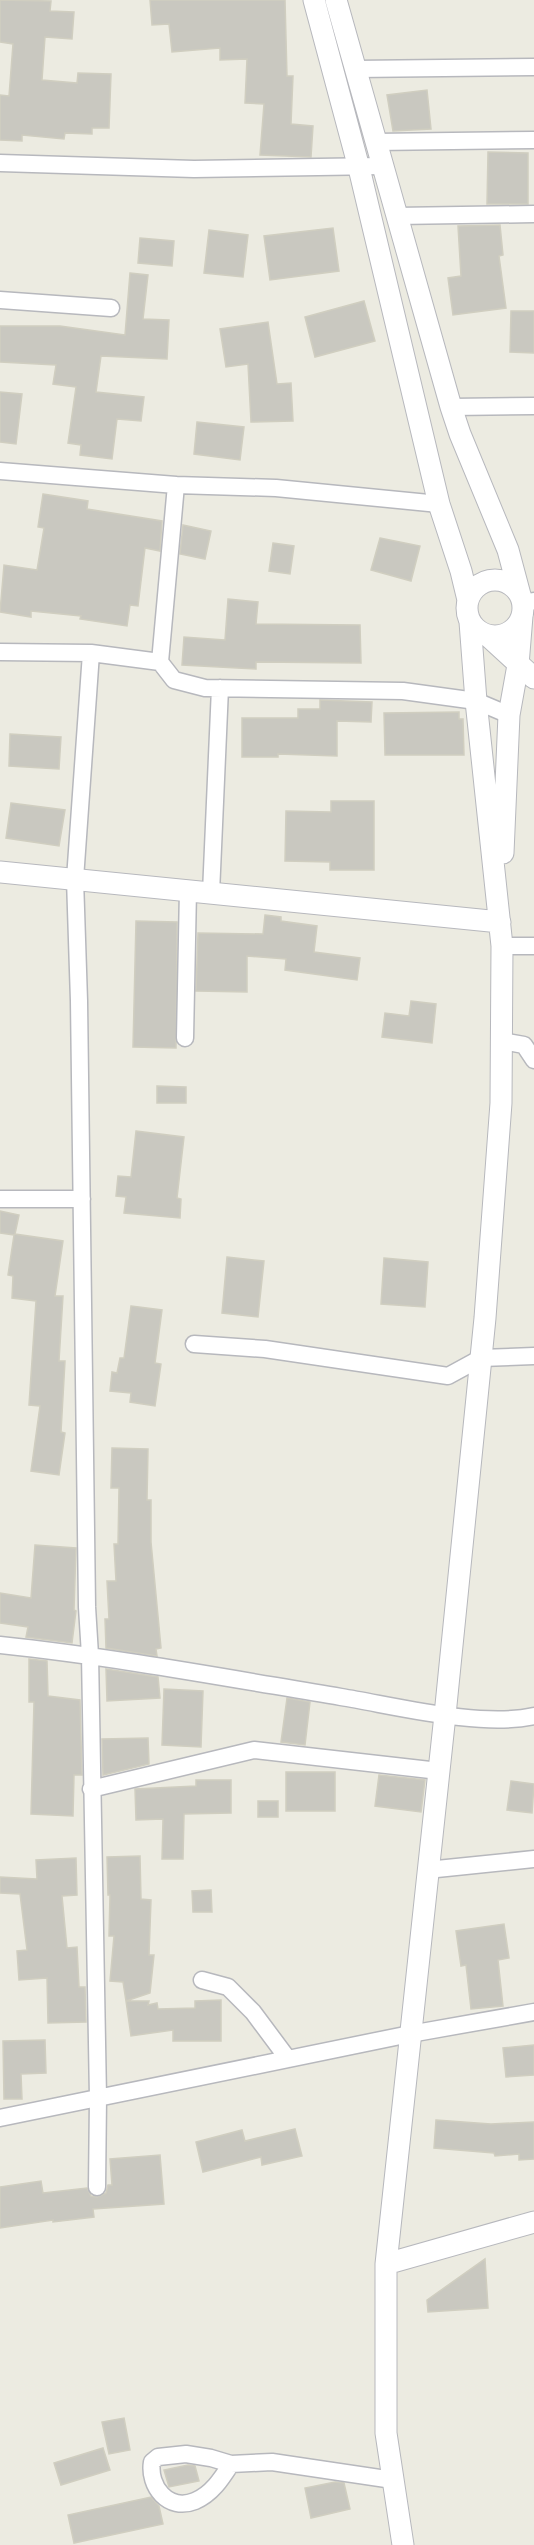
<svg xmlns="http://www.w3.org/2000/svg" width="534" height="2545" font-family="'Nunito Sans',sans-serif">
  <style>
    .building { fill: #c9c8c0; stroke: #d0cec0; stroke-width: 1.5 }
    .lines { fill: none; stroke-linecap: round; stroke-linejoin: round }
    .minor-casing { stroke: #b7b8bd; stroke-width: 19 }
    .tertiary-casing { stroke: #b7b8bd; stroke-width: 23 }
    .minor { stroke: #fff; stroke-width: 16 }
    .tertiary { stroke: #fff; stroke-width: 21 }
  </style>
  <rect width="100%" height="100%" fill="#ecebe1"/>
  <path class="building" d="M 0,0 L 51,1 L 50,11 L 74,12 L 72,39 L 45,37 L 42,80 L 77,83 L 78,73 L 111,74 L 109,128 L 92,128 L 92,134 L 65,133 L 64,139 L 22,135 L 22,141 L 0,140 L 0,95 L 9,96 L 13,44 L 0,42 Z
    M 150,0 L 285,0 L 287,76 L 293,76 L 291,124 L 313,126 L 311,157 L 260,155 L 264,104 L 245,103 L 247,59 L 220,60 L 220,48 L 172,52 L 169,24 L 152,25 Z
    M 427,90 L 431,129 L 393,131 L 387,95 Z
    M 488,152 L 528,153 L 528,204 L 487,204 Z
    M 500,225 L 503,255 L 499,256 L 506,308 L 453,315 L 448,278 L 461,276 L 458,226 Z
    M 333,228 L 339,271 L 270,280 L 264,236 Z
    M 209,230 L 248,235 L 243,277 L 204,273 Z
    M 140,238 L 174,241 L 172,266 L 138,263 Z
    M 130,273 L 148,275 L 143,319 L 169,320 L 167,359 L 101,356 L 96,392 L 144,397 L 141,421 L 117,419 L 112,459 L 80,455 L 81,445 L 68,443 L 76,387 L 53,384 L 56,365 L 0,362 L 0,326 L 60,326 L 125,335 Z
    M 364,301 L 375,341 L 315,357 L 305,317 Z
    M 511,311 L 534,311 L 534,353 L 510,352 Z
    M 268,322 L 277,384 L 291,383 L 293,421 L 251,422 L 248,364 L 226,367 L 220,329 Z
    M 0,392 L 22,394 L 16,444 L 0,442 Z
    M 197,422 L 244,427 L 240,460 L 194,454 Z
    M 43,494 L 88,501 L 87,509 L 162,521 L 160,551 L 145,548 L 138,606 L 130,605 L 127,626 L 80,619 L 81,616 L 31,611 L 31,617 L 0,612 L 4,565 L 37,570 L 44,528 L 38,527 Z
    M 183,525 L 211,531 L 205,559 L 180,554 Z
    M 380,538 L 420,546 L 411,581 L 371,570 Z
    M 273,543 L 294,546 L 290,574 L 269,571 Z
    M 228,599 L 258,602 L 256,624 L 360,625 L 361,663 L 256,662 L 256,669 L 182,665 L 184,637 L 225,640 Z
    M 320,700 L 372,702 L 371,722 L 337,721 L 337,756 L 278,754 L 278,757 L 242,757 L 242,718 L 298,718 L 298,709 L 320,709 Z
    M 459,712 L 459,719 L 463,719 L 464,755 L 385,755 L 384,713 Z
    M 10,734 L 61,737 L 59,769 L 9,766 Z
    M 331,801 L 374,801 L 374,870 L 330,870 L 330,862 L 285,861 L 286,811 L 331,812 Z
    M 11,803 L 65,810 L 59,846 L 6,838 Z
    M 265,915 L 281,917 L 281,921 L 317,926 L 314,952 L 360,958 L 357,980 L 285,970 L 286,959 L 247,956 L 247,992 L 196,991 L 198,933 L 263,934 Z
    M 136,921 L 177,922 L 176,1048 L 133,1047 Z
    M 411,1001 L 436,1004 L 432,1043 L 382,1037 L 385,1013 L 409,1016 Z
    M 157,1086 L 186,1087 L 186,1103 L 157,1103 Z
    M 136,1131 L 184,1137 L 177,1198 L 181,1199 L 180,1218 L 124,1213 L 126,1197 L 116,1196 L 118,1176 L 131,1177 Z
    M 0,1211 L 19,1215 L 15,1234 L 63,1241 L 55,1296 L 63,1296 L 59,1361 L 65,1361 L 61,1432 L 65,1433 L 59,1475 L 31,1471 L 40,1406 L 29,1405 L 36,1301 L 12,1298 L 13,1276 L 8,1275 L 14,1235 L 0,1233 Z
    M 227,1257 L 264,1261 L 258,1317 L 222,1313 Z
    M 384,1258 L 428,1262 L 425,1307 L 381,1304 Z
    M 131,1306 L 162,1310 L 155,1363 L 161,1364 L 155,1406 L 130,1402 L 131,1393 L 110,1391 L 112,1372 L 117,1373 L 120,1358 L 124,1358 Z
    M 112,1448 L 148,1449 L 147,1500 L 151,1500 L 151,1542 L 161,1648 L 156,1649 L 157,1656 L 106,1648 L 105,1619 L 109,1619 L 107,1581 L 116,1581 L 114,1544 L 118,1544 L 119,1488 L 111,1488 Z
    M 35,1545 L 76,1548 L 74,1610 L 76,1611 L 72,1643 L 26,1637 L 28,1627 L 0,1623 L 0,1593 L 31,1598 Z
    M 29,1659 L 47,1661 L 48,1696 L 80,1700 L 82,1775 L 74,1775 L 73,1816 L 31,1814 L 34,1702 L 29,1702 Z
    M 106,1669 L 158,1677 L 160,1698 L 107,1701 Z
    M 164,1689 L 203,1691 L 201,1747 L 162,1745 Z
    M 287,1698 L 310,1702 L 305,1745 L 281,1742 Z
    M 148,1738 L 149,1764 L 103,1775 L 102,1739 Z
    M 286,1772 L 335,1772 L 335,1811 L 286,1811 Z
    M 379,1775 L 425,1780 L 421,1812 L 375,1806 Z
    M 196,1780 L 231,1780 L 231,1813 L 184,1814 L 183,1859 L 162,1859 L 163,1819 L 136,1820 L 135,1789 L 196,1786 Z
    M 511,1781 L 534,1784 L 532,1813 L 507,1810 Z
    M 258,1801 L 278,1801 L 278,1817 L 258,1817 Z
    M 140,1856 L 141,1899 L 151,1900 L 149,1955 L 154,1955 L 150,1993 L 126,2001 L 123,1982 L 110,1981 L 114,1936 L 109,1936 L 110,1895 L 108,1895 L 107,1857 Z
    M 76,1858 L 77,1895 L 62,1896 L 67,1948 L 77,1947 L 79,1987 L 85,1987 L 86,2022 L 48,2023 L 47,1978 L 19,1980 L 17,1951 L 27,1950 L 20,1894 L 0,1893 L 0,1877 L 37,1879 L 36,1860 Z
    M 211,1890 L 212,1912 L 193,1912 L 192,1891 Z
    M 504,1924 L 509,1958 L 498,1960 L 503,2006 L 471,2009 L 466,1965 L 461,1966 L 456,1931 Z
    M 221,2000 L 221,2041 L 173,2041 L 173,2030 L 131,2036 L 126,2001 L 149,2001 L 148,2005 L 157,2003 L 158,2009 L 195,2008 L 195,2001 Z
    M 45,2040 L 46,2073 L 21,2074 L 22,2099 L 4,2099 L 3,2041 Z
    M 534,2045 L 534,2075 L 506,2077 L 503,2048 Z
    M 436,2120 L 491,2124 L 534,2122 L 534,2159 L 519,2160 L 519,2154 L 495,2156 L 494,2153 L 434,2148 Z
    M 295,2129 L 302,2156 L 262,2165 L 261,2157 L 203,2172 L 196,2142 L 242,2130 L 245,2141 Z
    M 160,2155 L 164,2204 L 93,2209 L 94,2217 L 53,2222 L 53,2220 L 0,2228 L 0,2187 L 41,2181 L 43,2193 L 87,2188 L 91,2196 L 97,2197 L 106,2193 L 108,2185 L 112,2185 L 110,2159 Z
    M 485,2259 L 488,2308 L 428,2312 L 427,2300 Z
    M 124,2418 L 130,2450 L 109,2454 L 102,2422 Z
    M 103,2448 L 110,2470 L 61,2485 L 54,2463 Z
    M 188,2465 L 195,2466 L 199,2481 L 169,2487 L 164,2470 Z
    M 335,2482 L 344,2483 L 350,2509 L 311,2518 L 305,2488 Z
    M 151,2497 L 159,2506 L 163,2524 L 74,2543 L 68,2515 Z"/>
  <g class="lines">
    <defs>
      <path id="minor" d="M 355,69 L 534,67
        M 375,142 L 534,140
        M 0,163 L 194,169 L 382,166
        M 396,216 L 534,214
        M 0,300 L 111,308
        M 451,407 L 534,406
        M 0,471 L 176,485 L 276,488 L 439,504
        M 523,604 L 534,601
        M 0,652 L 91,653 L 160,662 L 174,680 L 205,688 L 403,691 L 476,701 L 509,715
        M 91,653 L 75,879 L 79,1001 L 87,1607 L 90,1655 L 98,2098 L 97,2187
        M 160,662 L 176,485
        M 211,893 L 220,688
        M 502,946 L 534,946
        M 185,1038 L 188,890
        M 501,1041 L 524,1045 L 534,1060
        M 0,1199 L 82,1199
        M 194,1344 L 265,1349 L 448,1376 L 481,1358 L 534,1356
        M 0,1645 C 114,1657 227,1678 341,1697 C 396,1706 481,1728 534,1716
        M 91,1789 L 254,1750 L 439,1771
        M 427,1870 L 534,1859
        M 202,1980 L 228,1987 L 253,2012 L 288,2059
        M 0,2118 L 410,2034 L 534,2012
        M 231,2464 C 222,2478 212,2494 195,2501 C 168,2512 148,2486 152,2462 L 158,2457 L 186,2454 L 211,2458 L 231,2464 L 272,2462 L 393,2480"/>
      <path id="tertiary" d="M 314,0 L 359,168 L 439,504 L 461,571 L 468,600
        M 336,0 L 451,407 L 460,434 L 508,550 L 520,595
        M467 608a28 28 0 1 1 56 0a28 28 0 1 1-56 0Z
        M 487,635 L 534,678
        M 503,853 L 509,715 L 518,665 L 522,616
        M 0,872 L 500,922
        M 386,2264 L 534,2222
        M 403,2545 L 386,2433 L 386,2264 L 445,1715 L 485,1318 L 501,1103 L 502,946 L 476,701 L 470,622"/>
    </defs>
    <use href="#minor" class="minor-casing"/>
    <use href="#tertiary" class="tertiary-casing"/>
    <use href="#minor" class="minor"/>
    <use href="#tertiary" class="tertiary"/>
  </g>
</svg>
